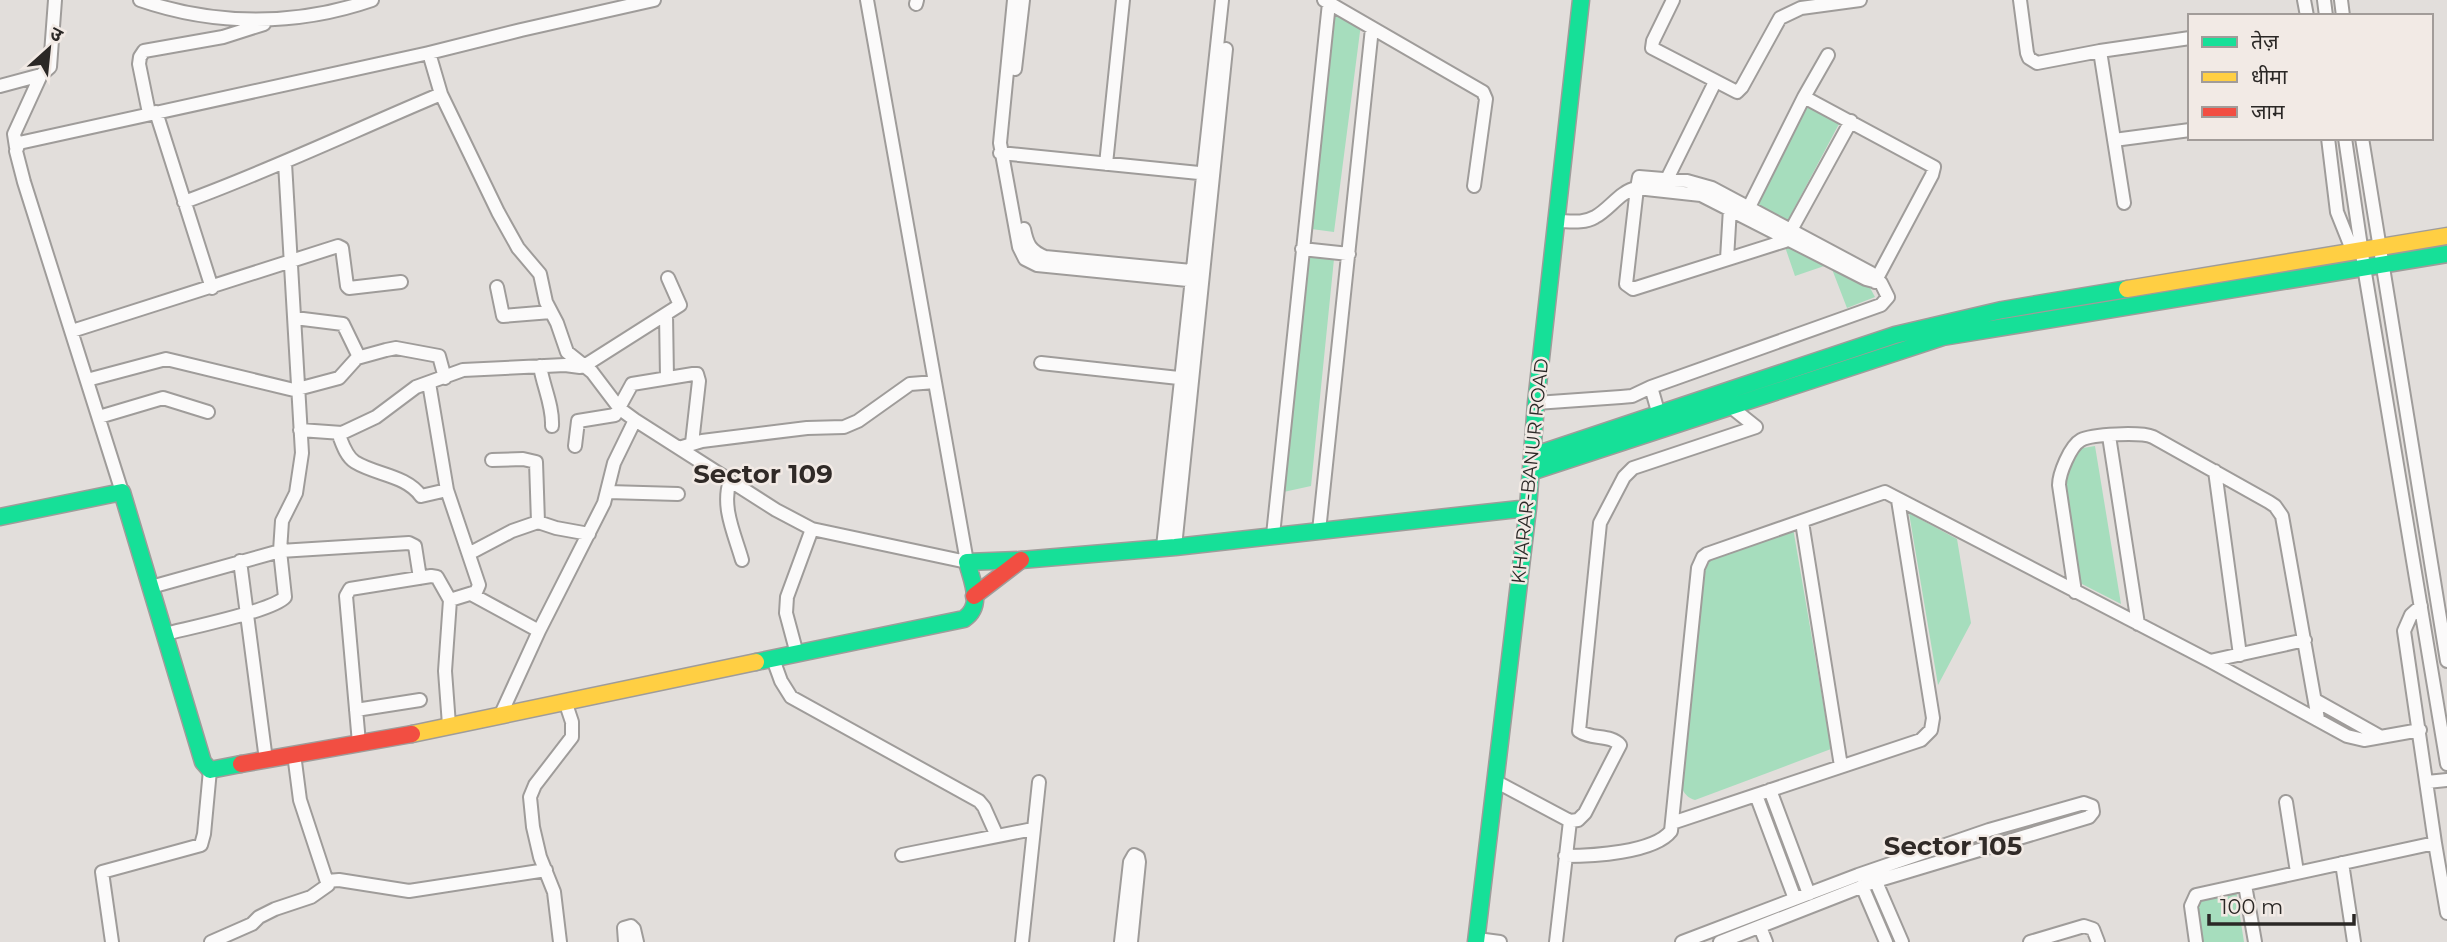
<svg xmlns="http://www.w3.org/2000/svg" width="2447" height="942" font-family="Montserrat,'Noto Sans Devanagari',sans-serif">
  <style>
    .green { fill: #a6ddbd }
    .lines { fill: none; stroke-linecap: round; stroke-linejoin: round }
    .street-casing { stroke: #9f9c9a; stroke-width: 16 }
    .fast-casing { stroke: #9f9c9a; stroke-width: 19 }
    .slow-casing { stroke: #9f9c9a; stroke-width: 19 }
    .jam-casing { stroke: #9f9c9a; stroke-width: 19 }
    .street { stroke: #fbfafa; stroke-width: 12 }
    .fast { stroke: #16e098; stroke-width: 16 }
    .slow { stroke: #ffcf43; stroke-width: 16 }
    .jam { stroke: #f24e42; stroke-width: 16 }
    .labels { text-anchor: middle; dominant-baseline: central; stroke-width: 5; stroke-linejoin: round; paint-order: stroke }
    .street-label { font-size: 19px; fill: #2b2826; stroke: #f2eae5 }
    .district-label { font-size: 26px; font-weight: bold; fill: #302a27; stroke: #f2eae5 }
  </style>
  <rect width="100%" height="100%" fill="#e2dedb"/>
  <path class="green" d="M 1333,7 L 1361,24 L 1334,232 L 1304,228 Z
    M 1807,105 L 1840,122 L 1787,222 L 1754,205 Z
    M 1783,241 L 1860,278 L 1868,284 L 1875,297 L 1847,308 L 1830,264 L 1795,276 Z
    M 1304,256 L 1334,259 L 1311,486 L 1279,493 Z
    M 2095,446 L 2121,604 L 2080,583 L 2062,474 L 2071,450 Z
    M 1909,513 L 1957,539 L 1971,623 L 1938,685 Z
    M 1793,528 L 1831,749 L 1695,800 C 1682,796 1681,786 1680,774 L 1706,553 Z
    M 2235,884 L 2244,942 L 2202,942 L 2193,891 Z"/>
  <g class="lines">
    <defs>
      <path id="street" d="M 140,0 C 215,26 297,26 372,0
        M 1014,0 L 1000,143 L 1019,247 L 1025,259 L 1037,265 L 1198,281
        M 1324,0 L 1483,92 L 1486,99 L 1474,186
        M 1673,0 L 1653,41 L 1652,48 L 1737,92 L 1742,87 L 1780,18 L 1801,8 L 1860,0
        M 2020,0 L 2027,53 L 2029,58 L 2037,63 L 2100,51 L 2190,38
        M 2304,0 L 2307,16
        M 2324,0 L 2326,16
        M 2341,0 L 2343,16
        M 916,4 L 917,0
        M 2100,51 L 2124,203
        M 429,53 L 441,94 L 498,212 L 518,248 L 540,274 L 546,302 L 557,323 L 567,352 L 592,372 L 620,409 L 635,420 L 776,510 L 812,529 L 967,562 L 867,0
        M 1015,69 L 1023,0
        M 0,86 L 41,75 L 50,67 L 55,0
        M 1804,97 L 1934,167 L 1932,175 L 1875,282
        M 156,112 L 212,288
        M 149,113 L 139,64 L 140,57 L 144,51 L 223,37 L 264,24
        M 2328,138 L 2337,212 L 2353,252
        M 2345,138 L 2364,267 L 2447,764
        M 2362,138 L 2447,661
        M 2114,140 L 2190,130
        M 16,147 L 14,134 L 41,75
        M 1000,153 L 1209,174
        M 1106,164 L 1123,0
        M 1667,179 L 1715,82
        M 184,202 C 272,170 355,130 441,94
        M 1746,213 L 1804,97 L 1828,55
        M 1555,221 C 1569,221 1583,224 1595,217 C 1610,209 1620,191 1637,188 L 1626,284 L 1633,289 L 1785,241 L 1851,121
        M 1024,229 C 1027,244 1030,251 1045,257 L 1202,272
        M 1302,249 L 1349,254
        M 1727,259 L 1730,208
        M 497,287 L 503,316 L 551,312
        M 666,314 L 667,378
        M 295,318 L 343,324 L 359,357
        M 72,331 L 338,246 L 342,248 L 347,286 L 349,288 L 401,282
        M 1041,363 L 1188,379
        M 540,366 C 543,386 553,405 552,426
        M 584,366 L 680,305 L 668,278
        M 87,380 L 166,359 L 294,390 L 339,378 L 357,358 L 386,350 L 396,348 L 439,356 L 445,378
        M 429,383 L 447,490 L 479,585 L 476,592 L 450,600
        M 1651,387 L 1881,305 L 1888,297 L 1881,283 L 1871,273 L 1712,188 L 1687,181 L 1639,177 L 1637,188 L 1701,195 L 1866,279 L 1881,283
        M 1536,403 L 1621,397 L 1632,396 L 1651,387 L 1659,415
        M 99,417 L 163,398 L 208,412
        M 300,430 L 342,433 L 376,417 L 416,387 L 463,370 L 565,365 L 580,367
        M 342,433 L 340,438 C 343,446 347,457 355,462 C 376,475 406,475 421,496 L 447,490
        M 2109,436 L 2138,624
        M 575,446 L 578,421 L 615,415 L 632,384 L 693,374 L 697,374 L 699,381 L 692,443
        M 679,448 L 702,441 L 807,428 L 844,427 L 858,421 L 910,384 L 935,382
        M 492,460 L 523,459 L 536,462 L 538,522
        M 2215,471 L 2240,655
        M 730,481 C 721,507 735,535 742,560
        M 122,492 L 24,182 L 16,151 L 19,143 L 429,53 L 521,30 L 654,0
        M 608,492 L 678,494
        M 1802,522 L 1841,766
        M 1319,531 L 1372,28
        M 1273,535 L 1329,3
        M 1163,547 L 1222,0
        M 1175,547 L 1226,49
        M 468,551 L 474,551 L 512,531 L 538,522 L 556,528 L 589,534
        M 240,561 L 266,760
        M 151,587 L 280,551 L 409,543 L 415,546 L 420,578
        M 2075,592 L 2059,485 C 2059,474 2070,446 2081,440 C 2092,434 2141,432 2153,437 L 2269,502 L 2275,506 L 2282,516 L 2318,719
        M 471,594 L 539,631
        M 2421,606 L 2411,615 L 2404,631 L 2435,843
        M 165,634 C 188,628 273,611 285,597 L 280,551 L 282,521 L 296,493 L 302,453 L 285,163
        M 797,654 L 786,613 L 787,597 L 812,529
        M 773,659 L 781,681 L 791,697 L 979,801 L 984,807 L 997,836
        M 2210,661 L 2305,640
        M 2315,700 L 2381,737
        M 356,710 L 420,700
        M 501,714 L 539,631 L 604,503 L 614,463 L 635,420
        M 359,743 L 346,596 L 350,589 L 431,576 L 437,577 L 450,600 L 445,671 L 449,725
        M 1495,781 L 1570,821
        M 2427,782 L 2447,780
        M 1770,790 L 1809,894
        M 1756,795 L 1795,899
        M 2286,802 L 2297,872
        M 1672,823 L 1921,740 L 1931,730 L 1933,718 L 1898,500
        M 902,855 L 1033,829
        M 1565,856 C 1591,856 1654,853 1671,831 L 1698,568 L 1703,557 L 1707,554 L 1885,492 L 2210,661 L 2347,736 L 2364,740 L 2420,730
        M 2342,863 L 2354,942
        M 1873,875 L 1902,942
        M 327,881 L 339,880 L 409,891 L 546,870
        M 2245,885 L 2255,942
        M 1862,886 L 1886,942
        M 1760,927 L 1766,942
        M 1477,939 L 1500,942
        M 112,942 L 102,872 L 201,845 L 204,834 L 210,770
        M 211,942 L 252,924 L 259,917 L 275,909 L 311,897 L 328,885 L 300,800 L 294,754
        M 560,942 L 554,892 L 540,857 L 533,827 L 530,797 L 535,785 L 572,737 L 572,722 L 565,701
        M 625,942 L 624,928 L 631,926 L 634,929 L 637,942
        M 1022,942 L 1039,782
        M 1121,942 L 1130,862 L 1134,855 L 1138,857 L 1139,862 L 1131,942
        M 1556,942 L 1570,821 L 1578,820 L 1585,813 L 1620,745 C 1611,734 1591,740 1579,731 L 1600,523 L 1624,477 L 1633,468 L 1756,427 L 1731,407
        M 1682,942 L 1858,875 L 1989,830 L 2084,803 L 2092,806 L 2093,812 L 2089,817 L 1876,881 L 1720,942
        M 2030,942 L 2084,926 L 2093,929 L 2098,942
        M 2196,942 L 2191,906 L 2196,895 L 2435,843 L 2447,913"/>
      <path id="fast" d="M 1532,456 L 1895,335 L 2002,310 L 2127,289
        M 1531,472 L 1943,337 L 2447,254
        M 0,517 L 122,492 L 203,762 L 210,770 L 241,764
        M 756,662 L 964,619 C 984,606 972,581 967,562 L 1021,560 L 1175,547 L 1528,508
        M 1476,942 L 1528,508 L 1536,403 L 1581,0"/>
      <path id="slow" d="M 2127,289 L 2447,236
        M 412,734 L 756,662"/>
      <path id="jam" d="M 974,596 L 1021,560
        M 241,764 L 412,734"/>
    </defs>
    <use href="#street" class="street-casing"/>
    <use href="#fast" class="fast-casing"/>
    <use href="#slow" class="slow-casing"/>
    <use href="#jam" class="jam-casing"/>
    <use href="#street" class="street"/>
    <use href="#fast" class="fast"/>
    <use href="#slow" class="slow"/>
    <use href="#jam" class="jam"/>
  </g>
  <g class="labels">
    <g class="street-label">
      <text transform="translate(1530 471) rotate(-84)">KHARAR-BANUR ROAD</text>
    </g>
    <g class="district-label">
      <text x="763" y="474">Sector 109</text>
      <text x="1953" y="846">Sector 105</text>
    </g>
  </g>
  <rect x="2188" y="14" width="245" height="126" fill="#f2eae5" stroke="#a29c99" stroke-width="2"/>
  <rect x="2202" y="37" width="35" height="10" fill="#16e098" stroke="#a29c99" stroke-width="2"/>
  <text x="2251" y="49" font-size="21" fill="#2b2826">तेज़</text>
  <rect x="2202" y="72" width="35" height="10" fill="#ffcf43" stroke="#a29c99" stroke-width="2"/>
  <text x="2251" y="84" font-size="21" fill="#2b2826">धीमा</text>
  <rect x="2202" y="107" width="35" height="10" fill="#f24e42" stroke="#a29c99" stroke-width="2"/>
  <text x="2251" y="119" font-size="21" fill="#2b2826">जाम</text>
  <g transform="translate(49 49) rotate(27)" stroke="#f2eae5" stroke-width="5" paint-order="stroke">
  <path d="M0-5L12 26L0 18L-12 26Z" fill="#2b2826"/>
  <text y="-10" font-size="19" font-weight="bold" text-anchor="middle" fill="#2b2826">उ</text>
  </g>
  <path d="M2209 914v10h145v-10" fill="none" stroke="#2b2826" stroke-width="3.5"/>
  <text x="2220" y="914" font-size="21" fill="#2b2826" stroke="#f2eae5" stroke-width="5" paint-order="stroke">100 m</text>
</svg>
